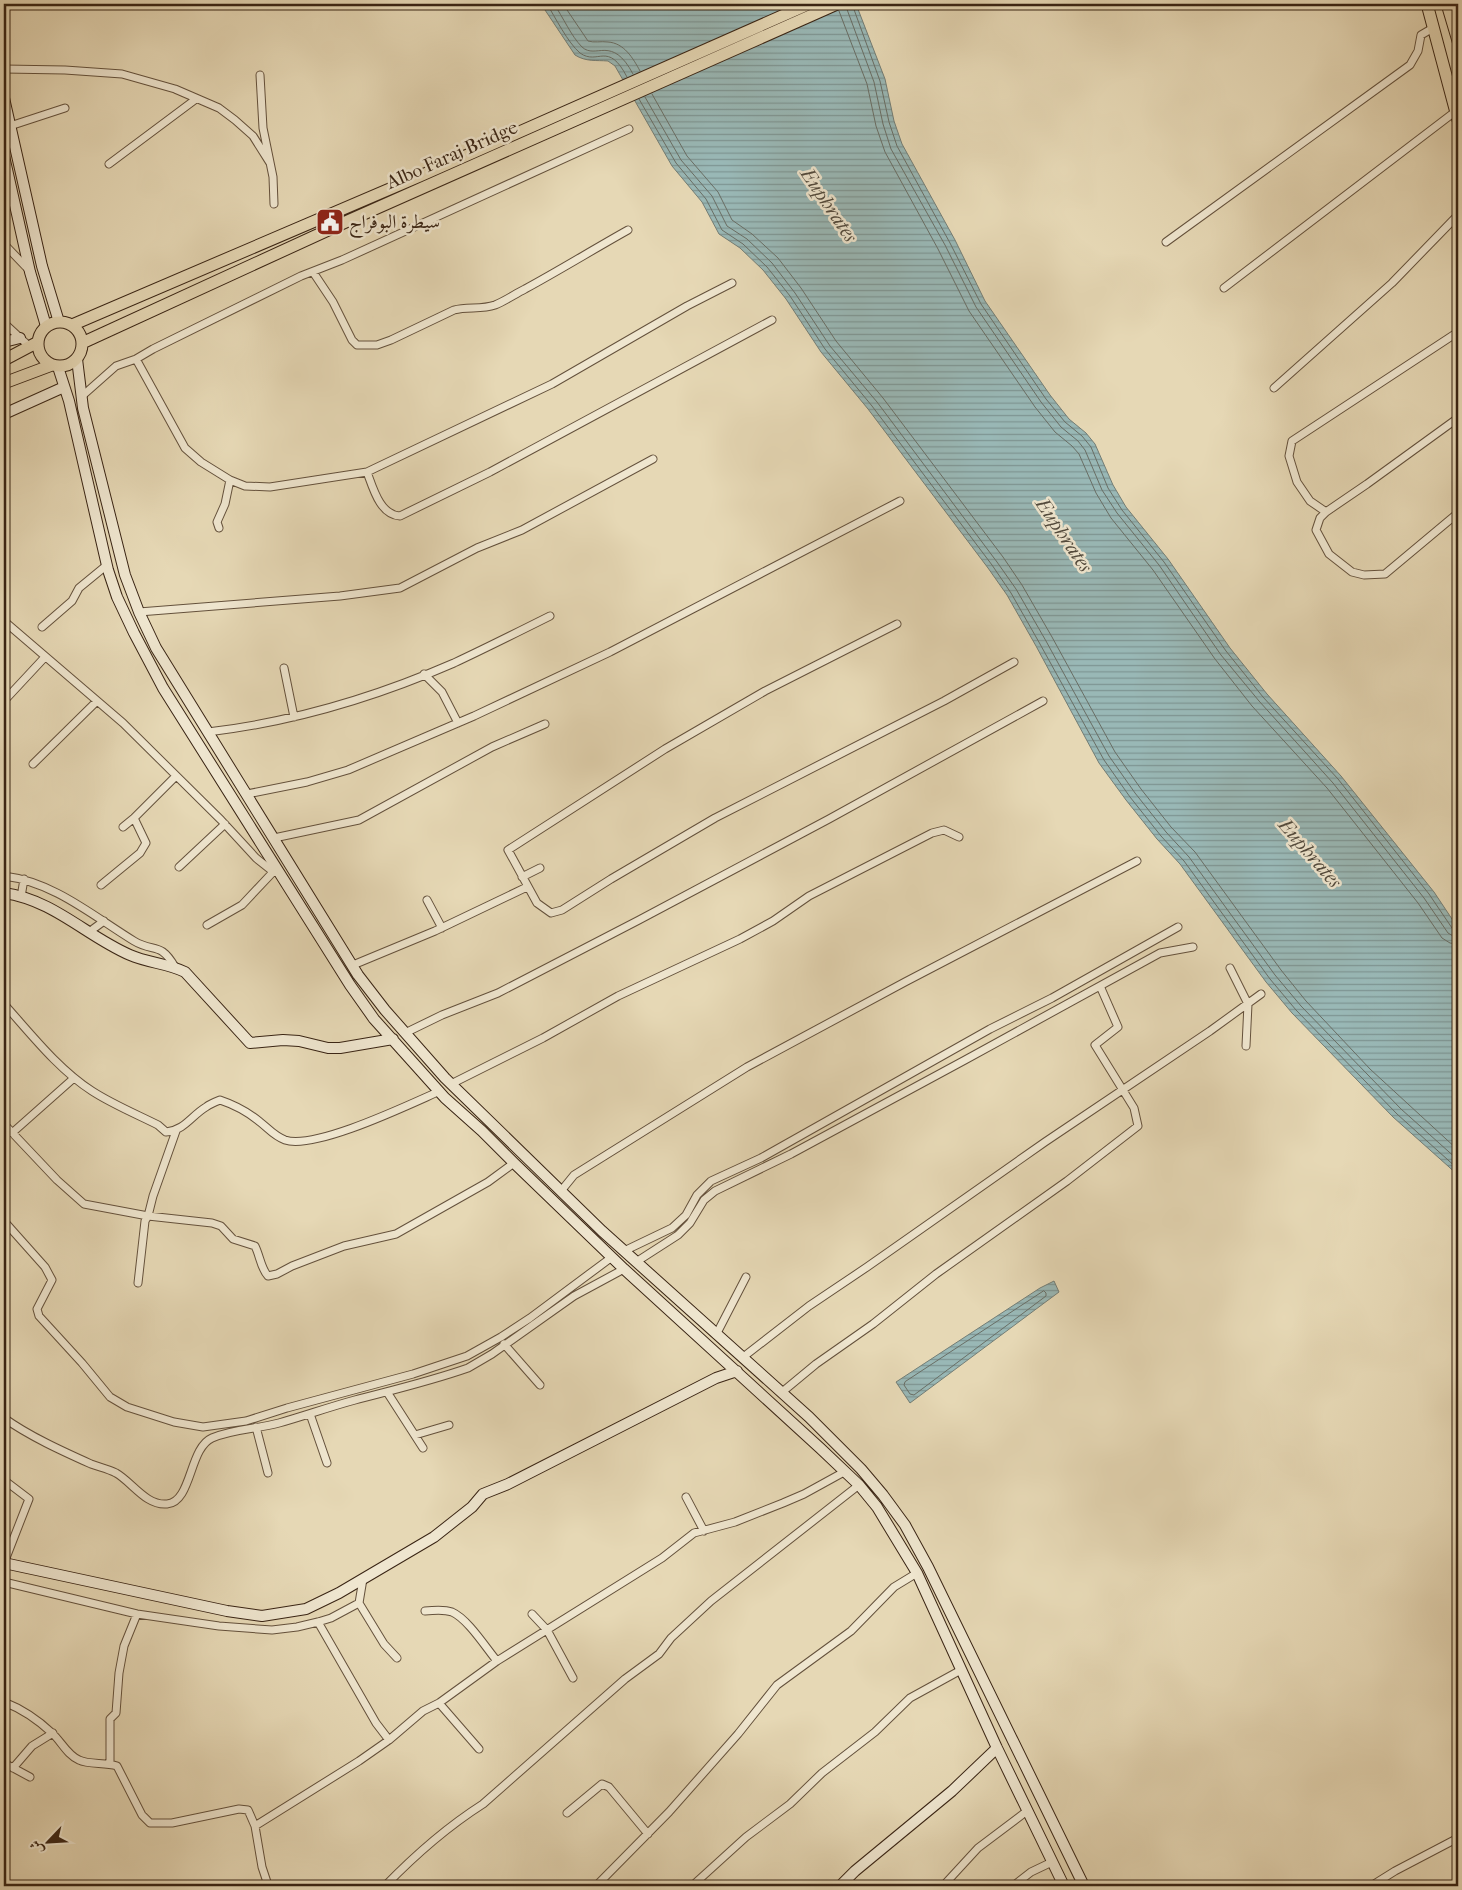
<svg xmlns="http://www.w3.org/2000/svg" width="1462" height="1890" font-family="'IM FELL French Canon',Amiri,serif">
  <style>
    .water { fill: url(#water-rules); stroke: #737d75 }
    .lines { fill: none; stroke-linecap: round; stroke-linejoin: round }
    .shore { stroke: #696e65; stroke-width: 1 }
    .street-casing { stroke: #64513c; stroke-width: 9 }
    .secondary-casing { stroke: #392414; stroke-width: 12 }
    .primary-casing { stroke: #392414; stroke-width: 13 }
    .street { stroke: #efe6cf; stroke-width: 7 }
    .secondary { stroke: #efe6cf; stroke-width: 10 }
    .primary { stroke: #e6d8b5; stroke-width: 11 }
    .labels { text-anchor: middle; dominant-baseline: central; stroke-width: 5; stroke-linejoin: round; paint-order: stroke }
    .street-label { font-size: 19px; fill: #392414; stroke: #efe6cf }
    .poi-label { font-size: 19px; fill: #392414; stroke: #efe6cf; text-anchor: start }
    .water-label { font-size: 20px; font-style: italic; fill: #51493c; stroke: #efe6cf }
  </style>
  <defs>
    <pattern id="water-rules" width="6" height="5" patternUnits="userSpaceOnUse" patternTransform="scale(1.25)"><rect width="6" height="5" fill="#99b8b6"/><path d="M0 2.5h6" fill="none" stroke="#7e9593"/></pattern>
  </defs>
  <rect width="100%" height="100%" fill="#e6d8b5"/>
  <filter id="stains"><feTurbulence type="fractalNoise" baseFrequency=".004" numOctaves="4"/><feColorMatrix values="0 0 0 0 .2 0 0 0 0 .09 0 0 0 0 .02 0 0 0 .5 -.17"/></filter>
  <radialGradient id="worn" r=".72"><stop offset=".6" stop-color="#630" stop-opacity="0"/><stop offset="1" stop-color="#630" stop-opacity=".3"/></radialGradient>
  <path class="water" d="M 541,4 L 856,4 L 885,79 L 894,121 L 902,144 L 955,240 L 985,301 L 1050,395 L 1069,419 L 1086,433 L 1095,444 L 1113,485 L 1126,507 L 1168,559 L 1230,648 L 1267,694 L 1341,776 L 1434,892 L 1458,928 L 1458,1175 L 1393,1117 L 1292,1013 L 1266,982 L 1180,864 L 1157,839 L 1126,800 L 1099,763 L 1036,646 L 1007,595 L 988,568 L 868,409 L 821,352 L 786,299 L 763,270 L 740,248 L 719,234 L 702,202 L 672,166 L 615,66 L 608,61 C 596,60 586,62 575,55 Z
    M 1054,1281 L 1059,1292 L 910,1403 L 896,1382 L 1040,1288 Z"/>
  <g class="lines">
    <path class="shore" d="M 547,4 C 555,17 568,43 580,53 C 598,66 608,40 627,77
      M 554,4 C 563,17 571,36 582,47 C 596,60 612,34 633,74
      M 563,4 L 588,41 C 594,43 601,41 608,42 C 624,43 633,58 640,71
      M 845,4 L 874,82 L 883,124 L 891,149 L 945,245 L 976,307 L 1041,402 L 1061,427 L 1078,441 L 1085,450 L 1102,490 L 1117,513 L 1159,565 L 1221,655 L 1259,701 L 1333,783 L 1424,898 L 1448,933 L 1453,936 L 1458,937
      M 852,4 L 880,81 L 889,122 L 897,146 L 950,243 L 981,304 L 1046,399 L 1065,422 L 1082,436 L 1091,447 L 1108,488 L 1122,510 L 1164,562 L 1226,651 L 1263,697 L 1338,779 L 1429,894 L 1452,928 L 1458,930
      M 839,11 L 867,84 L 876,126 L 885,152 L 938,249 L 969,311 L 1035,407 L 1055,432 L 1072,446 L 1079,454 L 1096,493 L 1111,518 L 1153,570 L 1215,659 L 1252,706 L 1327,788 L 1418,903 L 1442,938 L 1450,943 L 1458,944
      M 652,94 L 687,156 L 718,192 L 732,220 L 752,234 L 778,258 L 801,288 L 836,341 L 883,398 L 1003,557 L 1022,585 L 1052,637 L 1115,752 L 1141,789 L 1171,827 L 1195,852 L 1281,970 L 1306,1001 L 1370,1069 L 1458,1150
      M 645,97 L 681,160 L 712,196 L 727,226 L 747,239 L 772,263 L 795,293 L 830,346 L 877,402 L 997,562 L 1016,589 L 1046,641 L 1109,756 L 1135,793 L 1166,832 L 1189,857 L 1275,975 L 1301,1006 L 1401,1109 L 1458,1160
      M 639,99 L 676,163 L 706,199 L 722,230 L 743,244 L 767,267 L 790,296 L 825,349 L 872,406 L 992,565 L 1011,593 L 1040,644 L 1104,760 L 1130,797 L 1161,836 L 1184,861 L 1270,979 L 1296,1010 L 1397,1114 L 1458,1169
      M 1044,1291 L 1046,1293 L 1046,1296 L 914,1395 L 910,1394 L 904,1385 L 905,1382 Z"/>
    <defs>
      <path id="street" d="M 4,69 L 65,70 L 122,74 L 175,89 L 219,108 L 235,120 L 253,136 L 270,163
        M 260,75 L 263,128 L 273,177 L 274,204
        M 10,126 L 65,108
        M 109,164 L 196,99
        M 1166,242 L 1410,65 L 1418,51 L 1421,35 L 1433,28
        M 4,244 L 28,269
        M 313,272 L 333,302 L 352,340 L 357,345 L 377,345 L 391,340 L 454,310 C 467,306 481,310 495,305 C 505,301 515,294 525,289 C 560,270 594,249 628,230
        M 1224,288 L 1456,111
        M 4,323 L 29,346
        M 136,359 L 185,448 L 201,462 L 230,480 L 245,486 L 270,487 L 367,472 L 552,384 L 687,306 L 732,283
        M 1274,388 L 1392,283 L 1458,215
        M 81,397 L 116,366 L 136,359 L 153,349 L 301,276 L 342,260 L 629,129
        M 1458,418 L 1367,484 L 1326,512 L 1320,518 L 1316,530 L 1329,554 L 1352,572 L 1364,575 L 1385,574 L 1458,513
        M 367,472 C 373,488 380,515 400,516 L 490,472 L 772,320
        M 1326,512 L 1310,501 L 1297,482 L 1289,456 L 1292,441 L 1458,332
        M 219,528 L 217,522 L 225,504 L 230,480
        M 139,612 L 340,596 L 400,588 L 477,548 L 522,530 L 653,459
        M 4,621 L 123,723 L 221,820 L 256,858 L 271,870 L 279,873
        M 897,624 L 765,691 L 665,749 L 508,850 L 537,903 L 551,913 L 562,910 L 611,879 L 715,818 L 944,701 L 1014,662
        M 42,627 L 72,601 L 79,588 L 107,565
        M 284,668 L 294,717
        M 424,674 L 442,692 L 458,723
        M 4,701 L 45,657
        M 208,732 C 292,722 376,697 454,663 C 486,648 518,632 550,616
        M 33,764 L 97,701
        M 247,794 L 307,782 L 348,770 L 474,716 L 610,652 L 900,501
        M 123,827 L 134,818 L 176,776
        M 274,838 L 359,820 L 492,747 L 545,724
        M 179,867 L 225,824
        M 4,876 C 54,882 93,916 134,941 C 154,953 160,941 175,967
        M 522,877 L 540,868
        M 101,885 L 140,853 L 146,843 L 134,818
        M 21,897 L 24,879
        M 427,900 L 442,928
        M 207,925 L 242,905 L 274,871
        M 89,932 L 104,921
        M 353,965 L 435,931 L 527,887
        M 1230,968 L 1248,1004 L 1246,1046
        M 4,1004 C 31,1034 58,1069 92,1091 C 112,1104 136,1114 158,1125 L 166,1132 C 185,1130 191,1116 206,1107 C 210,1104 215,1102 220,1100 C 235,1105 248,1112 260,1122 C 269,1129 274,1136 285,1140 C 315,1150 408,1105 440,1091
        M 405,1033 L 442,1015 L 498,993 L 639,920 L 829,819 L 1043,701
        M 451,1084 L 543,1038 L 618,996 L 740,939 L 773,921 L 809,896 L 932,833 L 944,830 L 959,837
        M 4,1124 L 57,1180 L 84,1204 L 148,1216 L 212,1223 L 221,1226 L 233,1239 L 255,1246 C 260,1256 261,1269 268,1276 L 277,1274 L 292,1266 L 344,1246 L 396,1234 L 488,1182 L 514,1163
        M 12,1133 L 74,1078
        M 561,1191 L 574,1175 L 747,1067 L 905,982 L 1137,861
        M 4,1221 L 45,1267 L 52,1280 L 37,1309 L 39,1316 L 82,1363 L 110,1397 L 127,1407 L 174,1422 L 203,1427 L 246,1421 L 287,1408 L 413,1374 L 467,1356 L 501,1337 L 530,1318 L 612,1257
        M 624,1251 L 672,1228 L 686,1215 L 697,1195 L 711,1181 L 761,1158 L 990,1029 L 1052,998 L 1178,927
        M 636,1262 L 678,1235 L 690,1223 L 704,1200 L 715,1191 L 791,1154 L 965,1060 L 1160,953 L 1193,947
        M 138,1283 L 145,1221 L 148,1216 L 153,1196 L 176,1131
        M 716,1335 L 746,1277
        M 504,1344 L 540,1385
        M 742,1358 L 809,1306 L 867,1267 L 1045,1142 L 1210,1031 L 1261,994
        M 387,1392 L 423,1448
        M 781,1393 L 816,1364 L 873,1324 L 936,1274 L 1067,1181 L 1138,1126 L 1134,1108 L 1095,1045 L 1118,1027 L 1100,986
        M 310,1414 L 327,1463
        M 4,1418 C 29,1436 62,1451 91,1464 C 99,1467 108,1469 116,1473 C 132,1482 146,1506 167,1504 C 192,1502 189,1448 212,1438 C 233,1429 257,1429 279,1423 C 304,1416 329,1407 355,1400 C 393,1390 431,1381 468,1368 L 492,1354 L 574,1296 L 624,1269
        M 256,1427 L 268,1473
        M 415,1435 L 449,1425
        M 4,1480 L 29,1499 L 4,1563
        M 686,1497 L 704,1531
        M 4,1582 L 137,1614 L 219,1626 L 272,1630 L 297,1627 L 318,1622 L 331,1618 L 359,1603 L 363,1579
        M 359,1603 L 384,1644 L 397,1658
        M 425,1611 C 434,1610 444,1609 452,1612 C 468,1619 486,1648 497,1661
        M 532,1614 L 547,1630 L 573,1678
        M 318,1622 L 376,1723 L 389,1740
        M 4,1702 C 22,1709 37,1719 52,1733 C 61,1741 67,1755 79,1760 C 89,1765 105,1762 117,1766 L 142,1815 L 150,1823 L 172,1823 L 239,1809 L 248,1810 L 255,1826
        M 439,1703 L 479,1749
        M 4,1763 L 30,1777
        M 110,1764 L 110,1719 L 116,1713 L 119,1673 L 124,1646 L 137,1614
        M 13,1768 L 32,1746 L 53,1733
        M 567,1813 L 602,1784 L 609,1787 L 648,1834
        M 266,1886 L 268,1885 L 262,1867 L 255,1826 L 359,1761 L 389,1740 L 423,1711 L 439,1703 L 497,1661 L 662,1558 L 694,1533 L 735,1522 L 783,1503 L 804,1494 L 844,1472
        M 385,1886 C 415,1855 447,1827 483,1804 L 625,1679 L 659,1654 L 671,1638 L 711,1601 L 859,1485
        M 596,1886 L 669,1812 L 738,1734 L 777,1685 L 851,1631 L 894,1587 L 917,1573
        M 692,1886 L 746,1837 L 790,1804 L 822,1773 L 875,1732 L 910,1698 L 961,1670
        M 943,1886 L 978,1848 L 1027,1811
        M 1013,1886 L 1031,1872 L 1052,1862
        M 1371,1886 L 1395,1871 L 1458,1838"/>
      <path id="secondary" d="M 4,98 L 42,266 L 59,322
        M 4,156 L 30,272 L 46,326
        M 4,342 L 20,338
        M 77,359 L 83,408 L 125,575 L 139,612 L 156,648 L 358,975 L 385,1010 L 445,1078 L 602,1231 L 809,1417 L 861,1469 L 883,1495 L 905,1525 L 928,1567 L 1084,1886
        M 58,367 L 69,401 L 108,570 L 117,597 L 134,633 L 163,688 L 350,985 L 374,1019 L 445,1098 L 482,1131 L 514,1163 L 624,1269 L 820,1448 L 859,1485 L 877,1507 L 917,1573 L 997,1748 L 1064,1886
        M 4,414 L 64,387
        M 4,893 C 54,900 86,936 130,955 C 148,963 167,963 185,972 L 250,1043 L 283,1040 L 299,1041 L 328,1048 L 340,1048 L 393,1039
        M 4,1563 L 227,1611 L 262,1616 L 306,1609 L 339,1593 L 434,1537 L 472,1507 L 483,1494 L 508,1484 L 716,1378 L 737,1371
        M 840,1886 L 855,1871 L 952,1791 L 997,1748"/>
      <path id="primary" d="M 1427,4 L 1458,120
        M 1447,4 L 1458,41
        M38 344a22 22 0 1 1 44 0a22 22 0 1 1-44 0Z
        M 72,325 L 420,176 L 809,4
        M 82,343 L 350,220 L 837,4
        M 4,360 L 38,342
        M 4,383 L 52,365"/>
    </defs>
    <use href="#street" class="street-casing"/>
    <use href="#secondary" class="secondary-casing"/>
    <use href="#primary" class="primary-casing"/>
    <use href="#street" class="street"/>
    <use href="#secondary" class="secondary"/>
    <use href="#primary" class="primary"/>
  </g>
  <defs>
    <symbol id="civic-square" viewBox="-11 -11 22 22"><rect x="-9" y="-9" width="18" height="18" rx="4" fill="#8f2418" stroke="#efe6cf"/><path d="M-.6-6.5H3V-4.5H.6V-3L4-1V1h2V6H-6V1h2V-1L-.6-3ZM-1.2 2.5V6h2.4V2.5Z" fill="#fff"/></symbol>
  </defs>
  <g fill-rule="evenodd">
    <use href="#civic-square" x="314" y="206" width="32" height="32"/>
  </g>
  <g class="labels">
    <g class="street-label">
      <text transform="translate(452 155) rotate(-24)">Albo Faraj Bridge</text>
    </g>
    <g class="poi-label">
      <text x="349" y="222">سيطرة البوفراج</text>
    </g>
    <g class="water-label">
      <text transform="translate(829 205) rotate(56)">Euphrates</text>
      <text transform="translate(1064 535) rotate(56)">Euphrates</text>
      <text transform="translate(1310 853) rotate(49)">Euphrates</text>
    </g>
  </g>
  <rect width="1462" height="1890" fill="none" stroke="#e6d8b5" stroke-width="20"/>
  <rect x="5" y="5" width="1452" height="1880" fill="none" stroke="#392414" stroke-width="2.5"/>
  <rect x="10" y="10" width="1442" height="1870" fill="none" stroke="#392414"/>
  <g transform="translate(48 1842) rotate(245)" stroke="#efe6cf" stroke-width="4" paint-order="stroke">
  <path d="M0-4L9 19L0 12L-9 19Z" fill="#392414"/>
  <text y="-8" font-size="14" font-weight="bold" text-anchor="middle" fill="#392414">ش</text>
  </g>
  <rect width="100%" height="100%" filter="url(#stains)"/>
  <rect width="100%" height="100%" fill="url(#worn)"/>
</svg>
